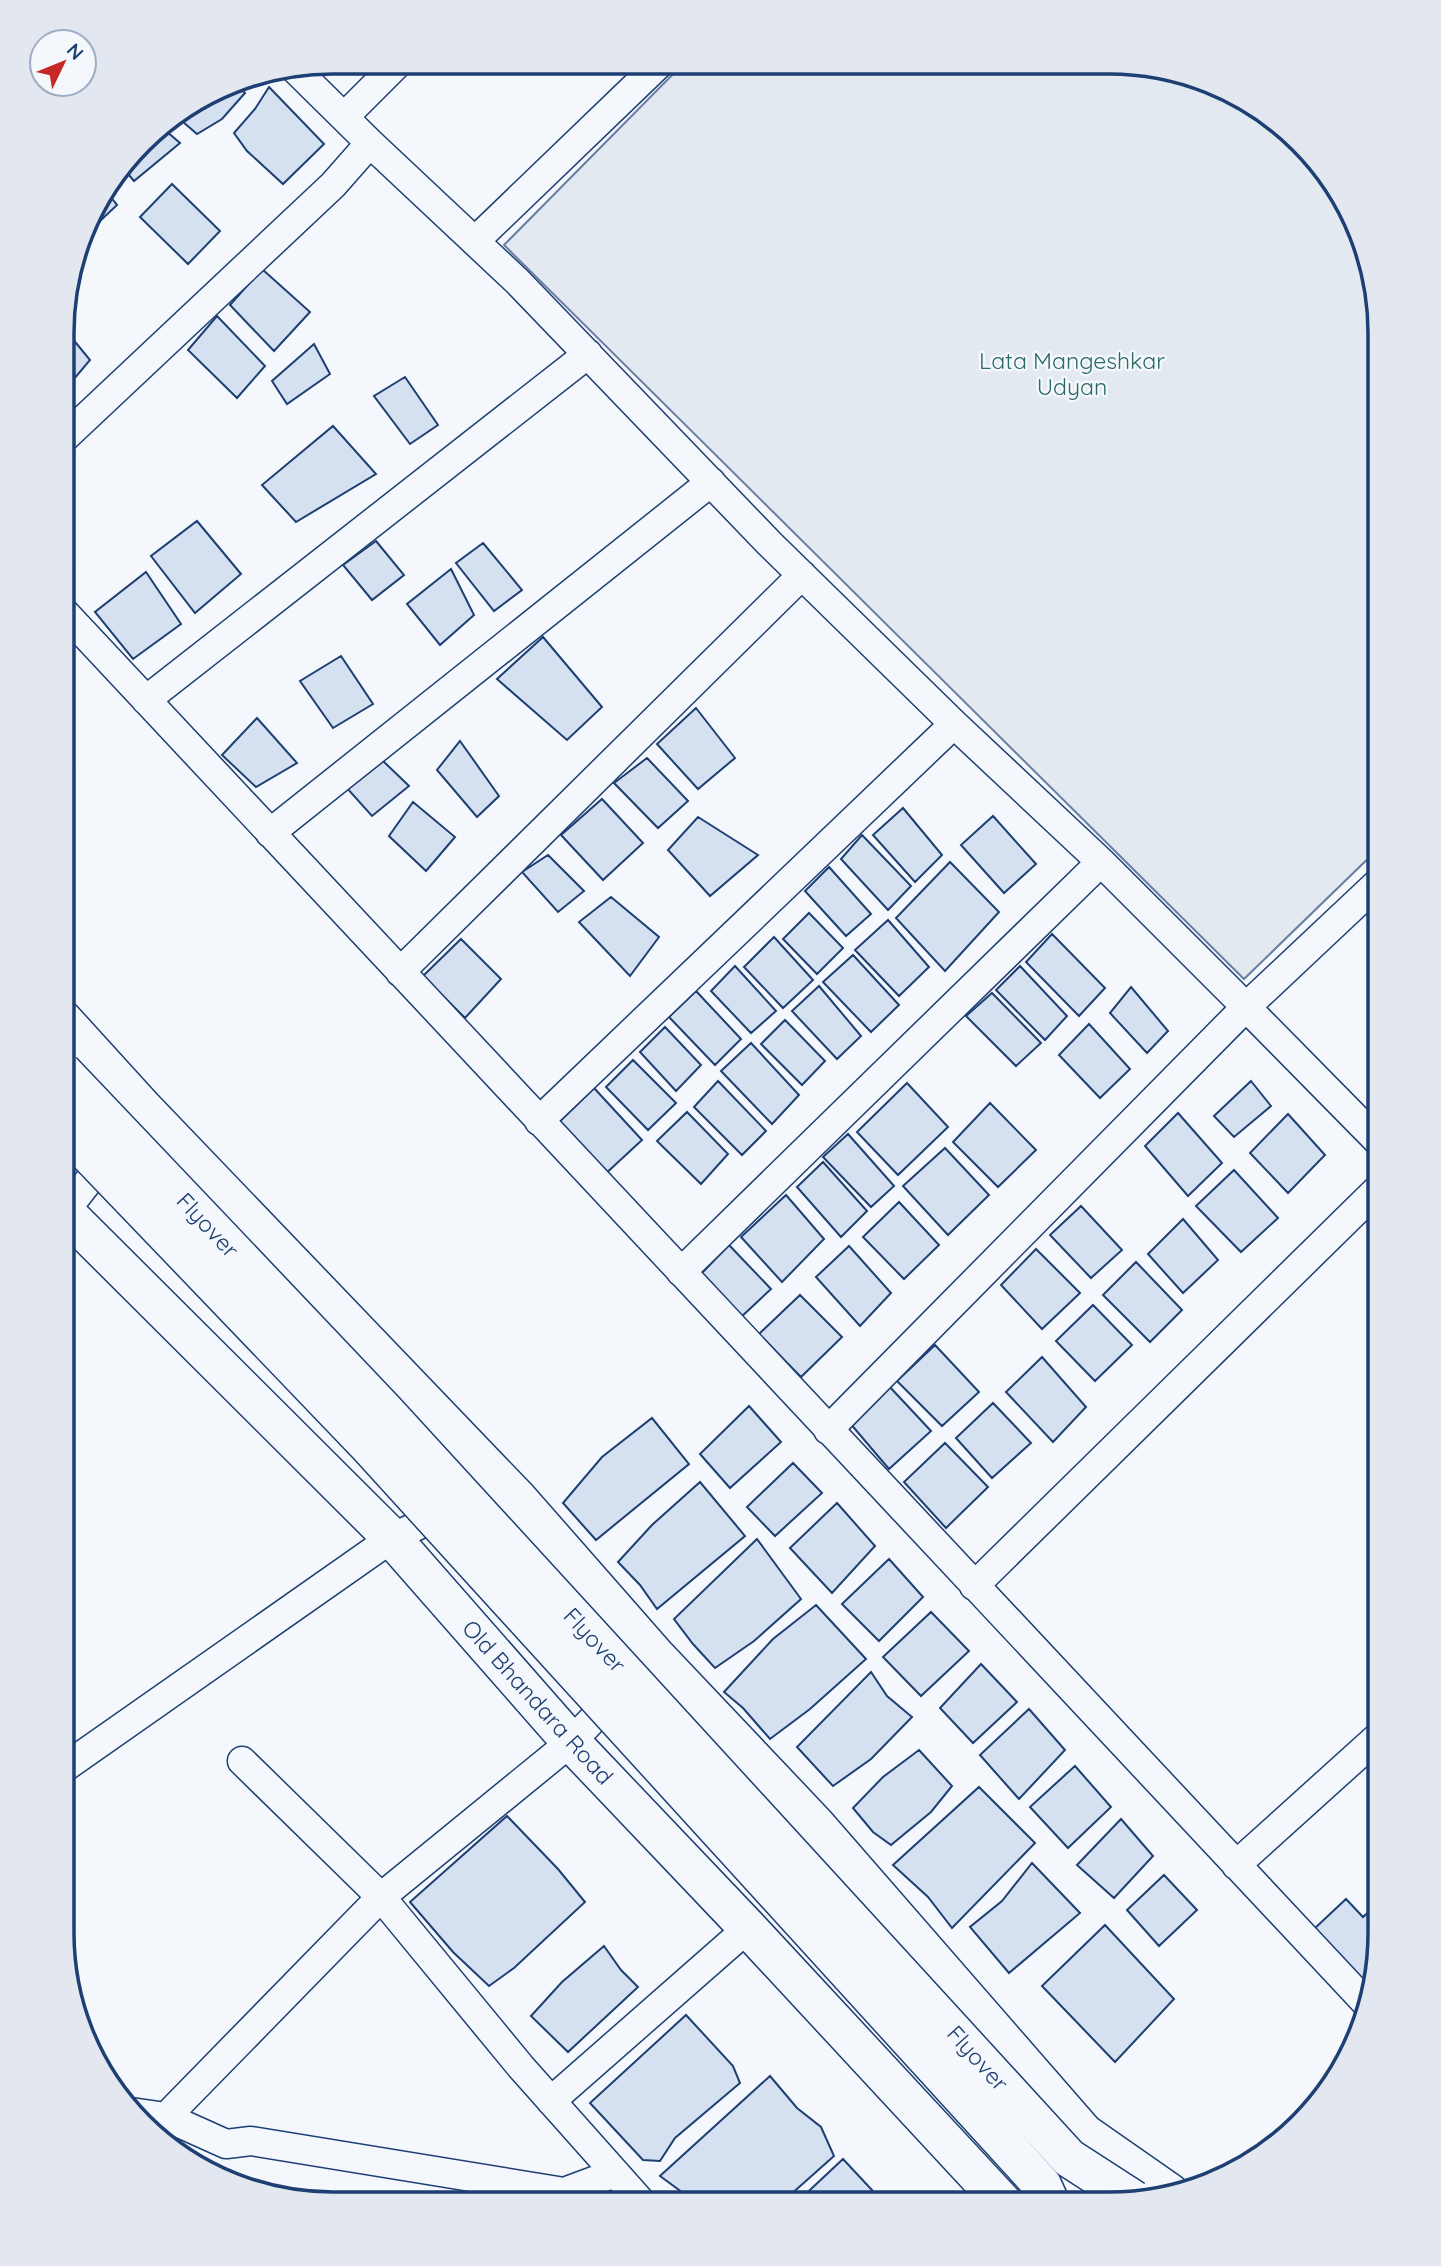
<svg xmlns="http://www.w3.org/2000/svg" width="1441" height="2266" font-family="Quicksand,sans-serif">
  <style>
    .green { fill: #e3e9f0; stroke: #687fa3; stroke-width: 2 }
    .building { fill: #d5e0f0; stroke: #1d3f73; stroke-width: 2 }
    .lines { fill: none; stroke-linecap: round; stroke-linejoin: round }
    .street-casing { stroke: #1d3f73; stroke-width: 31 }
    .primary-casing { stroke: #1d3f73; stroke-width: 41 }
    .street { stroke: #f4f7fb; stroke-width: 28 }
    .primary { stroke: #f4f7fb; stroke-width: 38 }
    .highway-bridge-casing { stroke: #1d3f73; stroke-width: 41; stroke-linecap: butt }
    .highway-bridge { stroke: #f4f7fb; stroke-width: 38 }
    .labels { text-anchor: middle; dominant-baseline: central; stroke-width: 5; stroke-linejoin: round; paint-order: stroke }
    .park-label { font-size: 23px; fill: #2c6c60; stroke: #f4f7fb }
    .street-label { font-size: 23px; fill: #1d3f73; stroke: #f4f7fb }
    .rim { fill: none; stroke: #1d3f73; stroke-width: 3.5 }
  </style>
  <rect width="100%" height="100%" fill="#f4f7fb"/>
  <path class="green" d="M 685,62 L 1144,64 L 1213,82 L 1274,118 L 1323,167 L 1359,228 L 1380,332 L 1380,847 L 1244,979 L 504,245 Z"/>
  <path class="building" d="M 232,81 L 245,93 L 222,119 L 197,134 L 175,115 Z
    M 269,87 L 324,144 L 283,184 L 247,151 L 234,133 L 255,109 Z
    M 159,125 L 180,143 L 134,181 L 123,168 L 153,129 Z
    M 172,184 L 220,231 L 188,264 L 140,217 Z
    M 106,191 L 117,205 L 82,238 L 89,212 Z
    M 262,269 L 310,312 L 274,351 L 230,305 Z
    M 217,316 L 265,366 L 237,398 L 188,350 Z
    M 63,327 L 90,360 L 63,392 Z
    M 314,344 L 330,374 L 287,404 L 272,381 Z
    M 405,377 L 438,425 L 410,444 L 374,396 Z
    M 333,426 L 376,474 L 296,522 L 262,485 Z
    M 197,521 L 241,574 L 195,613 L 151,556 Z
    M 376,541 L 404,575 L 372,600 L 343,565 Z
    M 483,543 L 522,590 L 494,611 L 456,563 Z
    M 451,569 L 474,615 L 440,645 L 407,604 Z
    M 146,572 L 181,624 L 133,659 L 95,612 Z
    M 543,637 L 602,707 L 567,740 L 497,679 Z
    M 341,656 L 373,704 L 333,728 L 300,681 Z
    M 696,708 L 735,758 L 698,789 L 657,744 Z
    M 257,718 L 297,763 L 256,787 L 222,755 Z
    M 460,741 L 499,796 L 477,817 L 437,770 Z
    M 647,758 L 688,801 L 658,828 L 614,783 Z
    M 382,760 L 409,786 L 372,816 L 345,786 Z
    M 602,799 L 643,843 L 603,880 L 561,835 Z
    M 413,802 L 455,837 L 426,871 L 389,836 Z
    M 903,808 L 942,855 L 915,882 L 873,835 Z
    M 993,816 L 1036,864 L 1004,893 L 961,845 Z
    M 698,817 L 758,855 L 710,896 L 668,850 Z
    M 862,835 L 911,886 L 888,910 L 841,859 Z
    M 548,855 L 584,891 L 558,912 L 522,872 Z
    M 950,862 L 999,912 L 945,971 L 896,918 Z
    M 829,867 L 871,914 L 846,936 L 805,891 Z
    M 611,897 L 659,937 L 630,976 L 579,922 Z
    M 809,913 L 843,948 L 817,974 L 783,939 Z
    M 888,920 L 929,967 L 899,996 L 855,950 Z
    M 1052,934 L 1105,988 L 1079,1016 L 1026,962 Z
    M 774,937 L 813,980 L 783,1008 L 744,967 Z
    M 461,939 L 501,979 L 465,1018 L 423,976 Z
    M 853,955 L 899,1005 L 871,1032 L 823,982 Z
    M 735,966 L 776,1011 L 751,1033 L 711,991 Z
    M 1020,966 L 1067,1016 L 1045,1040 L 996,990 Z
    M 819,986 L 861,1036 L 837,1059 L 792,1011 Z
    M 1131,987 L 1168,1031 L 1147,1053 L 1110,1013 Z
    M 696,991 L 741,1039 L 715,1065 L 669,1017 Z
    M 992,993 L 1041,1043 L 1016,1066 L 966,1016 Z
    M 785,1020 L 825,1061 L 802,1085 L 761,1044 Z
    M 1089,1024 L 1130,1069 L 1100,1098 L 1059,1055 Z
    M 665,1027 L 701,1065 L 676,1091 L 640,1052 Z
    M 751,1043 L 799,1095 L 772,1124 L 721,1071 Z
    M 633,1060 L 676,1103 L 648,1130 L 606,1087 Z
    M 718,1081 L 766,1131 L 742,1155 L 694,1107 Z
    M 1251,1081 L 1271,1106 L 1234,1137 L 1214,1116 Z
    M 907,1083 L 948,1127 L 898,1175 L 857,1132 Z
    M 594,1088 L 642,1140 L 602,1177 L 555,1126 Z
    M 990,1103 L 1036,1150 L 998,1187 L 953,1142 Z
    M 687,1112 L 728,1154 L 701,1184 L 657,1141 Z
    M 1178,1113 L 1222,1163 L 1188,1196 L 1145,1146 Z
    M 1288,1114 L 1325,1155 L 1288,1193 L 1250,1153 Z
    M 848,1134 L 894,1186 L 871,1207 L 823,1157 Z
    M 945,1148 L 989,1195 L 948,1235 L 903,1186 Z
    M 823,1162 L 867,1211 L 841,1237 L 797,1187 Z
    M 1234,1170 L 1278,1218 L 1241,1252 L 1196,1206 Z
    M 786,1195 L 824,1239 L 782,1282 L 741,1237 Z
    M 899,1202 L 939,1245 L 904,1279 L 863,1237 Z
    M 1081,1206 L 1122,1250 L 1091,1278 L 1050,1235 Z
    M 1183,1219 L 1218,1260 L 1183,1293 L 1148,1254 Z
    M 729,1245 L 771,1289 L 740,1318 L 701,1274 Z
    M 849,1246 L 891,1293 L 860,1326 L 816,1277 Z
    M 1036,1249 L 1080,1293 L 1042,1329 L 1001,1285 Z
    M 1136,1262 L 1182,1310 L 1150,1342 L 1103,1295 Z
    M 800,1295 L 842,1337 L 801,1377 L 759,1334 Z
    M 1093,1305 L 1132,1345 L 1095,1381 L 1056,1341 Z
    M 935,1345 L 979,1392 L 942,1426 L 897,1381 Z
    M 1042,1357 L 1086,1407 L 1053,1442 L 1006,1392 Z
    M 888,1385 L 931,1431 L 889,1469 L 849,1422 Z
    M 993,1403 L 1031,1443 L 992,1478 L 956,1438 Z
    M 749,1406 L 781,1442 L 730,1488 L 700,1454 Z
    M 652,1418 L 689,1464 L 596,1540 L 563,1503 L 602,1457 Z
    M 945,1443 L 988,1487 L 946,1528 L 904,1482 Z
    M 793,1463 L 822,1493 L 775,1536 L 747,1507 Z
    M 700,1482 L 745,1536 L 657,1609 L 640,1585 L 618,1562 L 652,1525 Z
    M 837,1503 L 875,1546 L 832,1593 L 790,1548 Z
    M 757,1539 L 801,1599 L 754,1641 L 715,1668 L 693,1644 L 674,1619 Z
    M 889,1559 L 923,1597 L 879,1641 L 842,1604 Z
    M 816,1605 L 866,1659 L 810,1709 L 770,1739 L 743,1708 L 724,1692 L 773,1639 Z
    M 931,1612 L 969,1651 L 921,1696 L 883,1657 Z
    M 981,1664 L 1017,1702 L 973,1743 L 940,1708 Z
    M 871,1672 L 887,1696 L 912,1717 L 871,1759 L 833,1786 L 797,1747 Z
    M 1029,1709 L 1065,1750 L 1019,1799 L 980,1755 Z
    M 919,1750 L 952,1786 L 931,1812 L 891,1845 L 873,1832 L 853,1808 L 883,1777 Z
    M 1075,1766 L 1111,1807 L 1068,1848 L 1030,1807 Z
    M 979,1787 L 1035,1843 L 952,1928 L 928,1897 L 893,1865 Z
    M 507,1816 L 558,1869 L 585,1902 L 514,1968 L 489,1986 L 453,1952 L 410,1902 Z
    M 1121,1819 L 1153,1856 L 1114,1898 L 1077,1865 Z
    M 1032,1863 L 1080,1913 L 1009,1973 L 970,1927 L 1002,1901 Z
    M 1164,1875 L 1197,1910 L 1159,1946 L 1127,1910 Z
    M 1346,1899 L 1363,1917 L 1372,1909 L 1379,1917 L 1379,1952 L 1370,1990 L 1314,1929 Z
    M 1105,1925 L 1174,1999 L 1115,2062 L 1042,1986 Z
    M 604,1946 L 621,1970 L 638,1987 L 568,2052 L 531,2016 L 562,1982 Z
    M 686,2015 L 733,2066 L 740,2083 L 675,2138 L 660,2161 L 643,2160 L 590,2103 Z
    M 770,2076 L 797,2108 L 821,2127 L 834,2156 L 780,2204 L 689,2204 L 683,2193 L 660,2176 Z
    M 843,2159 L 885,2204 L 795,2204 Z"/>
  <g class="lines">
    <defs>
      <path id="street" d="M 344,117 L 400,61
        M 370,143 L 517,281 L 769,543 L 954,724 L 1101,862 L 1246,1007 L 1380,881
        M 475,241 L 661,62
        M 63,439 L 333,185 L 370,143 L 295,69
        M 63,611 L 1367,2004
        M 146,700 L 588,354
        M 270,833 L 711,482
        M 400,972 L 802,575
        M 539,1121 L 954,724
        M 62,1215 L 112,1151
        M 681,1272 L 1101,862
        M 828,1430 L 1246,1007 L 1379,1142
        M 974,1586 L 1379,1188
        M 242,1761 L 381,1897 L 521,2067 L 642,2203
        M 61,1770 L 392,1538 L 431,1519 L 444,1503
        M 1236,1865 L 1379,1736
        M 551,2101 L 748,1928
        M 131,2112 L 166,2117 L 381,1897 L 571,1742 L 619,1692
        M 166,2117 L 226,2144 L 251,2141 L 564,2192 L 615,2173"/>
      <path id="primary" d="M 63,1020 L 144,1109 L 519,1500 L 655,1655 L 815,1824 L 1084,2133 L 1170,2193
        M 62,1209 L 392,1538 L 571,1742 L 748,1928 L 1004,2204"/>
    </defs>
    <use href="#street" class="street-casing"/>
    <use href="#primary" class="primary-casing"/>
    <use href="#street" class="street"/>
    <use href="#primary" class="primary"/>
    <defs>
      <path id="highway-bridge" d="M 62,1071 L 385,1411 L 1069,2158 L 1134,2200
        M 62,1126 L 367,1444 L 1042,2185 L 1051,2205"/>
    </defs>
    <use href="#highway-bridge" class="highway-bridge-casing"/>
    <use href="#highway-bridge" class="highway-bridge"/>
  </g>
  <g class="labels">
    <g class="park-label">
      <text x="1072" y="360">Lata Mangeshkar<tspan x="1072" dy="26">Udyan</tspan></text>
    </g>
    <g class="street-label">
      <text transform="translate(208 1225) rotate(47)">Flyover</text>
      <text transform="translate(595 1640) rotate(47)">Flyover</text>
      <text transform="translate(538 1702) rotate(48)">Old Bhandara Road</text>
      <text transform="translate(978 2058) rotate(48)">Flyover</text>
    </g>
  </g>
  <path d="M0 0H1441V2266H0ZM333 74H1109A259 259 0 0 1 1368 333V1933A259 259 0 0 1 1109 2192H333A259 259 0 0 1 74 1933V333A259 259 0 0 1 333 74Z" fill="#e3e8f0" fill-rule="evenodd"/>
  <path class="rim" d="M333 74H1109A259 259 0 0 1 1368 333V1933A259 259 0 0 1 1109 2192H333A259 259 0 0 1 74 1933V333A259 259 0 0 1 333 74Z"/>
  <g transform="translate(63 63) rotate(47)"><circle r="33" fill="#f4f7fb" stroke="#9eadc5" stroke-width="2"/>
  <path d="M0-5L12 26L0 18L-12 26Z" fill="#c62828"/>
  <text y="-10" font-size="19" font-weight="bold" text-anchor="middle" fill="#1d3f73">N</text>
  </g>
</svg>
